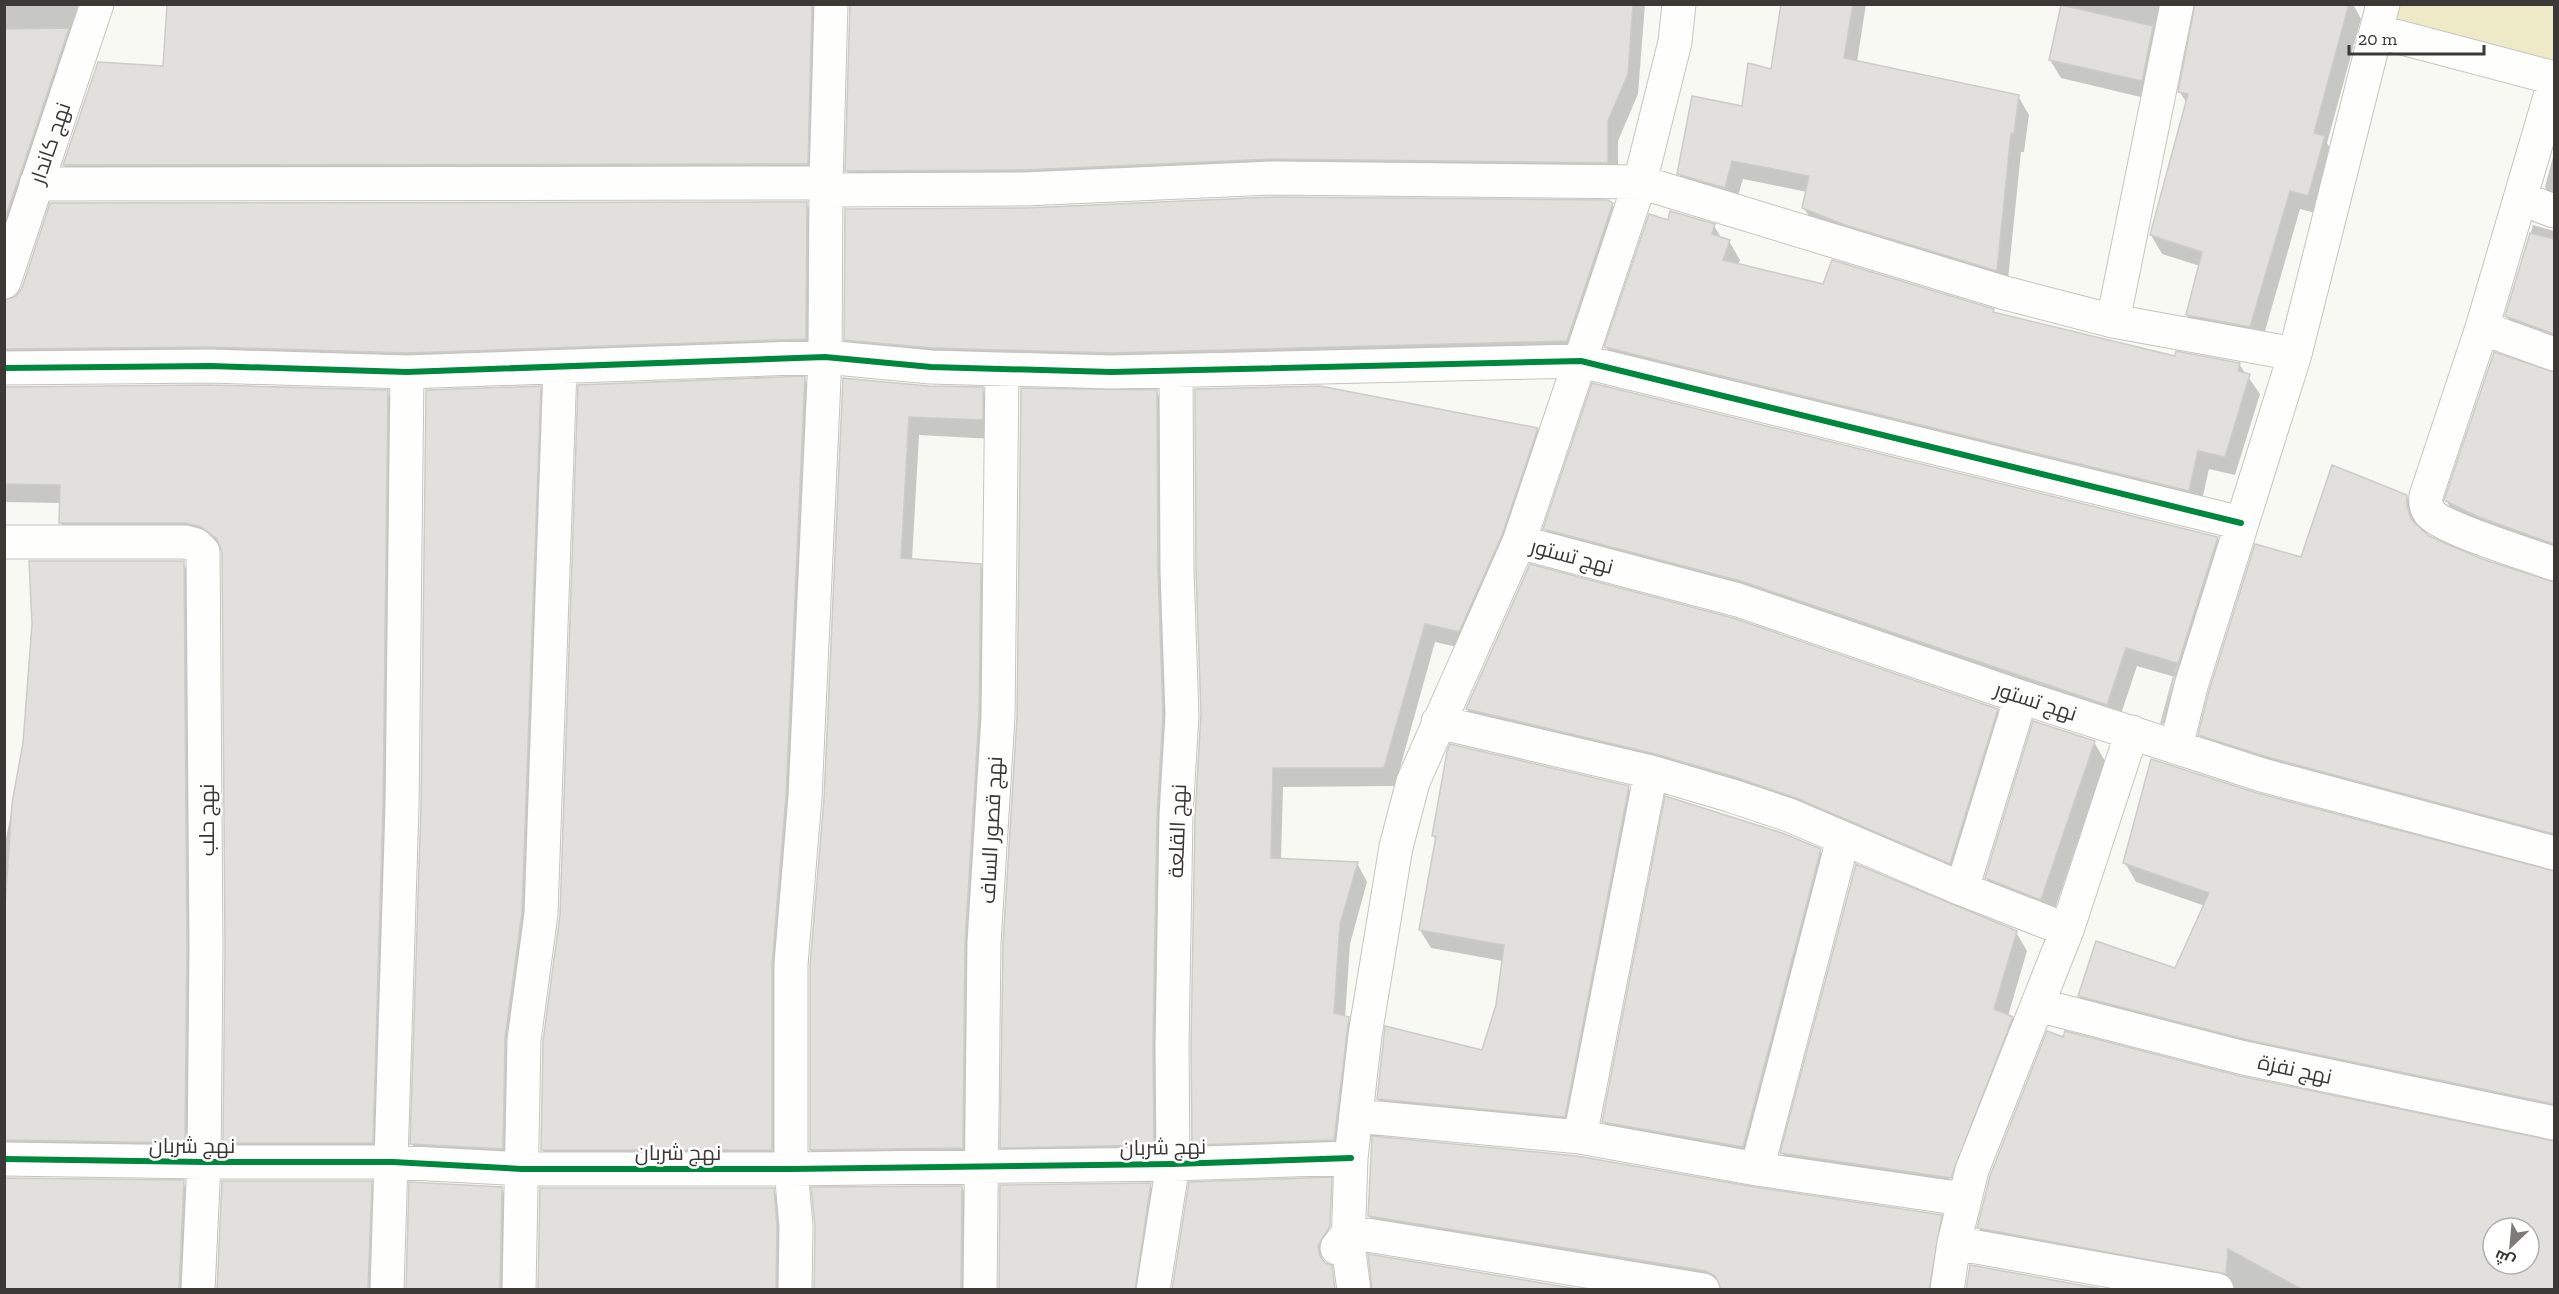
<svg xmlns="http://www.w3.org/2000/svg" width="2559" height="1294" font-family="'Zilla Slab',Cairo,serif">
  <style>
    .green { fill: #eeeac8 }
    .shadow { fill: #0003; fill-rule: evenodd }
    .building { fill: #e1e0dc; stroke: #ccccc8; stroke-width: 1.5; fill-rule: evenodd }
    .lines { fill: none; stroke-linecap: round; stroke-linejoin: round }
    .street-casing { stroke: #c4c4c0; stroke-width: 35 }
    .street { stroke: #fefefd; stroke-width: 33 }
    .cycleway-casing { stroke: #fff; stroke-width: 10 }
    .cycleway { stroke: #00873e; stroke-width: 6 }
    .labels { text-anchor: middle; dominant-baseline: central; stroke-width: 5; stroke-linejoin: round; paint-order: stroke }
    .street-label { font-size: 21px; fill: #3a3936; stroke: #fff }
  </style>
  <rect width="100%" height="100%" fill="#f9f9f4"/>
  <path class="green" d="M 2396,5 L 2554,5 L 2554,61 L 2392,17 Z"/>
  <path class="shadow" d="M 4,4 L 95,4 L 4,271 Z
    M 168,4 L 839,4 L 818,183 L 75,184 L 64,165 L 99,63 L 164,68 Z
    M 845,4 L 1645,4 L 1638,94 L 1618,141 L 1618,181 L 858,190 L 847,171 L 851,6 Z
    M 1783,4 L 1866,4 L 1857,62 L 2018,96 L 2029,115 L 2024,152 L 2021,152 L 2007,289 L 1815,227 L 1804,208 L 1807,192 L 1743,179 L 1735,206 L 1690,192 L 1679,173 L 1743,108 L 1773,71 Z
    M 2063,4 L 2187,4 L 2153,100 L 2061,78 L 2050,60 Z
    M 2193,4 L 2353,4 L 2361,19 L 2327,143 L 2335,156 L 2319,214 L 2300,209 L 2261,345 L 2198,334 L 2187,315 L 2200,266 L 2162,254 L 2151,235 L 2187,104 L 2180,92 L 2197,6 Z
    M 2554,153 L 2554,204 L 2545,187 Z
    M 806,203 L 817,222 L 816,357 L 4,371 L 4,302 Z
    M 1612,204 L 1623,223 L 1577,359 L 856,359 L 845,340 Z
    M 1669,222 L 1714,226 L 1722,239 L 1729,241 L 1740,260 L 1738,265 L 1824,286 L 1993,310 L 1995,314 L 2176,358 L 2239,364 L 2260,394 L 2235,475 L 2209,469 L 2200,509 L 1617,366 L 1606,347 Z
    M 2533,225 L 2554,231 L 2554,349 L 2518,335 L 2507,316 Z
    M 2548,373 L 2554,374 L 2554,559 L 2457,519 L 2446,500 Z
    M 804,378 L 815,397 L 782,1169 L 553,1169 L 542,1150 Z
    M 844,379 L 929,387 L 982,389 L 993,408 L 993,439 L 919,435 L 912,560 L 980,565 L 991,584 L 973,1167 L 822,1168 L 811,1150 Z
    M 540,387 L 551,406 L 513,1168 L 423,1163 L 412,1144 Z
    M 4,388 L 387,392 L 398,411 L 383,1162 L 235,1162 L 224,1143 L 226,947 L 223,552 L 213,545 L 72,542 L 61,523 L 61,503 L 4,502 Z
    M 1156,391 L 1167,410 L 1164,1164 L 1013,1166 L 1002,1147 Z
    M 1537,429 L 1548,448 L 1470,650 L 1435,642 L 1395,786 L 1283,787 L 1281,860 L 1357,863 L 1367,882 L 1350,944 L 1345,1018 L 1348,1018 L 1359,1037 L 1344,1158 L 1204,1163 L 1193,1144 L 1196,817 Z
    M 2406,496 L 2417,515 L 2418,529 L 2426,536 L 2442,544 L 2547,583 L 2554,584 L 2554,849 L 2211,753 L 2200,734 L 2302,559 Z
    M 1545,529 L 2217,538 L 2228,557 L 2173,740 L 2163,722 L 2175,677 L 2137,666 L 2118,723 L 1556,548 Z
    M 183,563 L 194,582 L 195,1161 L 4,1163 L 4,849 L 28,726 Z
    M 1467,709 L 1997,710 L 2008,729 L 1961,882 L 1478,728 Z
    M 2094,742 L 2105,761 L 2052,918 L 1998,897 L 1987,878 Z
    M 1628,787 L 1639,806 L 1575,1135 L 1389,1118 L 1378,1099 L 1483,1052 L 1498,1005 L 1503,961 L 1431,948 L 1420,930 L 1436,841 L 1433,835 Z
    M 2257,795 L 2554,872 L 2554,1120 L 2090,1015 L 2079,996 L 2176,970 L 2205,906 L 2136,882 L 2125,863 Z
    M 1820,850 L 1831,869 L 1754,1166 L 1615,1141 L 1604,1122 Z
    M 2016,932 L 2027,951 L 2008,1016 L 2012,1018 L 2022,1037 L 1961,1197 L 1793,1172 L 1782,1153 ZM 2006,1028 L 2010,1028 L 1949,1186 L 1947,1185 Z
    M 2064,1039 L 2554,1143 L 2554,1290 L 2229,1290 L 1989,1247 L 1979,1228 ZM 2493,1228 L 2529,1228 L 2529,1264 L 2493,1264 Z
    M 183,1182 L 194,1201 L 190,1290 L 43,1290 Z
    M 371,1182 L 382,1201 L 379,1290 L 218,1290 Z
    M 1150,1185 L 1161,1203 L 1147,1290 L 1000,1290 Z
    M 962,1187 L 973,1206 L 972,1290 L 815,1290 Z
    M 501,1188 L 512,1207 L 511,1290 L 407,1290 Z
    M 773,1189 L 784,1208 L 787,1290 L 539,1290 Z
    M 1753,1189 L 1941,1216 L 1952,1235 L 1942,1290 L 1715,1290 L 1380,1235 L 1369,1216 Z
    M 1317,1199 L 1324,1290 L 1174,1290 Z"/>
  <path class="building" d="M 167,4 L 812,4 L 808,164 L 63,165 L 98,62 L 163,66 Z
    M 850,4 L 1633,4 L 1628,74 L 1608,121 L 1608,163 L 1274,159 L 1024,170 L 845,171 Z
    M 1781,4 L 1853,4 L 1844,58 L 2019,95 L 2014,134 L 2011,133 L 1997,271 L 1845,225 L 1802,208 L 1809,176 L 1732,161 L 1725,188 L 1677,174 L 1692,96 L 1742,106 L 1748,63 L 1771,69 Z
    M 2195,4 L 2349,4 L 2314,133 L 2325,136 L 2308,196 L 2290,191 L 2250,327 L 2186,315 L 2202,252 L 2150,235 L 2188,94 L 2178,92 Z
    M 2061,5 L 2153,26 L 2142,81 L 2049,60 Z
    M 69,28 L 20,175 L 4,221 L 4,29 Z
    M 1274,197 L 1608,200 L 1613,203 L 1567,341 L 1111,353 L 932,348 L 844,340 L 845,209 L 1025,208 Z
    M 807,202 L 806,339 L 407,353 L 210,347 L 4,349 L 4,300 L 16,296 L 22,288 L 50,203 Z
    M 1670,211 L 1715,224 L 1712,234 L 1730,240 L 1723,260 L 1823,284 L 1832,260 L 1994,309 L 1993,312 L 2175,356 L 2176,351 L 2240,363 L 2238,371 L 2250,374 L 2225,457 L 2198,451 L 2189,491 L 1604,347 L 1649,214 L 1668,220 Z
    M 2530,233 L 2554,239 L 2554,334 L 2505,316 Z
    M 2494,352 L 2554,372 L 2554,544 L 2476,516 L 2444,500 Z
    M 805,376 L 786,796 L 772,964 L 772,1150 L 541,1150 L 543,1041 L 560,915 L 578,385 Z
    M 843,378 L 929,386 L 983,387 L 983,420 L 909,417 L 901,558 L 981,564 L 979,716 L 965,943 L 963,1148 L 810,1150 L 810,965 L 824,799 Z
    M 1592,383 L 2218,537 L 2173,680 L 2163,723 L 2161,723 L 2177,663 L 2126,648 L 2107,705 L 1744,582 L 1543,529 Z
    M 210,385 L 388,390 L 383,806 L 373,1143 L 223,1143 L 225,947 L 222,552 L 217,539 L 201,527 L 185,523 L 59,523 L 60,485 L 4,484 L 4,387 Z
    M 541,386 L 522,912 L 505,1038 L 503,1149 L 410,1144 L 421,806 L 426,390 Z
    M 1320,386 L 1538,428 L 1502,535 L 1459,632 L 1425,624 L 1384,768 L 1273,768 L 1271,858 L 1358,862 L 1340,924 L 1334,1013 L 1349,1017 L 1334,1140 L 1192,1145 L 1191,1045 L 1195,817 L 1201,714 L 1196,570 L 1195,389 Z
    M 1021,388 L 1157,390 L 1158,571 L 1163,715 L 1157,816 L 1153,1045 L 1154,1145 L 1000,1148 L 1003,944 L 1017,717 Z
    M 2332,465 L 2407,495 L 2407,506 L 2411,519 L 2429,536 L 2482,559 L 2554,582 L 2554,834 L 2267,757 L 2198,735 L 2209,691 L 2255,544 L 2301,557 Z
    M 29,561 L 184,561 L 187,947 L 185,1143 L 4,1140 L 4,922 L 12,803 L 23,743 L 32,624 Z
    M 1530,564 L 1733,618 L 1998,709 L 1950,864 L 1796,798 L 1735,777 L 1655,754 L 1466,709 Z
    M 2033,721 L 2095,741 L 2041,900 L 1985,878 Z
    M 1450,744 L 1629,786 L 1565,1117 L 1377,1099 L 1385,1026 L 1482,1050 L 1496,1005 L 1504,945 L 1419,930 L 1436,836 L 1432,836 L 1447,752 Z
    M 2151,759 L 2257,793 L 2554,871 L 2554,1104 L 2248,1040 L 2078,996 L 2096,941 L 2175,968 L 2209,893 L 2123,863 Z
    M 1665,796 L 1782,833 L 1821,849 L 1743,1147 L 1602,1122 Z
    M 1856,864 L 2017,931 L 1994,1009 L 2013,1017 L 1951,1178 L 1780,1153 Z
    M 2047,1031 L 2063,1037 L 2065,1031 L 2240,1076 L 2554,1141 L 2554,1290 L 2303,1290 L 2228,1249 L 2226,1274 L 1977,1228 L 1990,1176 ZM 2493,1228 L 2529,1228 L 2529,1264 L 2493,1264 Z
    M 1372,1136 L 1577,1156 L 1754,1187 L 1942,1215 L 1929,1290 L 1721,1290 L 1715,1276 L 1706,1271 L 1368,1216 Z
    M 1332,1177 L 1330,1226 L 1318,1246 L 1320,1256 L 1325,1263 L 1332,1265 L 1335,1290 L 1172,1290 L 1189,1182 Z
    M 4,1178 L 184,1180 L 179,1290 L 4,1290 Z
    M 222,1181 L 372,1181 L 368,1290 L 217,1290 Z
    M 409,1182 L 502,1187 L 500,1290 L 406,1290 Z
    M 1151,1183 L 1135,1290 L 999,1290 L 1000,1185 Z
    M 962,1186 L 961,1290 L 814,1290 L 815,1226 L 811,1187 Z
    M 540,1188 L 774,1188 L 777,1227 L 776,1290 L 538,1290 Z
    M 1368,1254 L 1584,1290 L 1372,1290 Z
    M 1970,1265 L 2108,1290 L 1966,1290 Z"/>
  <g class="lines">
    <defs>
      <path id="street" d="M 2376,31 L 2554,78
        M 2554,83 L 2482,328 L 2426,496 C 2425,503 2426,508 2430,513 C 2443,529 2531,555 2554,564
        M 36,184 L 826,183
        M 827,190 L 1024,189 L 1274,178 L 1640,182 L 2005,293 L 2113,321 L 2295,354
        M 2522,199 L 2554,211
        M 4,282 L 97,4
        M 2113,321 L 2177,4
        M 2482,328 L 2554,354
        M 4,368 L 210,366 L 407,372 L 825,357 L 931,367 L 1111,372 L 1581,361 L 2241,523
        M 4,542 L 185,542 L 196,545 L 203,552 L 206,947 L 204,1162 L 198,1290
        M 1519,542 L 1738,600 L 2021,697 L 2262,775 L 2554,853
        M 1438,722 L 1651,772 L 1729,795 L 1789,815 L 1962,889 L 2067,930
        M 2176,747 L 2191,686 L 2295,354 L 2383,4
        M 1962,889 L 2021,697
        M 2038,1005 L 2244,1058 L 2554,1123
        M 1356,1116 L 1580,1137 L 1757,1169 L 1963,1199
        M 1580,1137 L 1651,772
        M 4,1159 L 204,1162 L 393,1162 L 522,1169 L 791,1169 L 1173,1164 L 1351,1158
        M 1757,1169 L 1843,839
        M 1954,1243 L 2217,1290
        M 1337,1248 L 1349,1232 L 1703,1290
        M 387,1290 L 402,806 L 407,372
        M 519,1290 L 524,1040 L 541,914 L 560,367
        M 795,1290 L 796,1226 L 791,1169 L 791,964 L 805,797 L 825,357 L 826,183 L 831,4
        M 980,1290 L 984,943 L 998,717 L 1002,370
        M 1153,1290 L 1173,1164 L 1172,1045 L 1176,816 L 1182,715 L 1177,570 L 1176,371
        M 1354,1290 L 1348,1246 L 1351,1158 L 1365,1035 L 1396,847 L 1413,782 L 1519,542 L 1610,272 L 1640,182 L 1675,42 L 1679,4
        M 1947,1290 L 1954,1243 L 1972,1170 L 2067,930 L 2132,732"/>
    </defs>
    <use href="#street" class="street-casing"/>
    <use href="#street" class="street"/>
    <defs>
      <path id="cycleway" d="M 4,368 L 210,366 L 407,372 L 825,357 L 931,367 L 1111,372 L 1581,361 L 2241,523
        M 4,1159 L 204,1162 L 393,1162 L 522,1169 L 791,1169 L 1173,1164 L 1351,1158"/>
    </defs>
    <use href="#cycleway" class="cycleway-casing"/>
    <use href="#cycleway" class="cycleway"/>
  </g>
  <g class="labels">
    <g class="street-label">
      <text transform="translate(50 143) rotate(-71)">نهج كاندار</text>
      <text transform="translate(1572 556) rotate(15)">نهج تستور</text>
      <text transform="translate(2036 701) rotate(18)">نهج تستور</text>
      <text transform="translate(206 820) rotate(-90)">نهج حلب</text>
      <text transform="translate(991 830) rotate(-87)">نهج قصور الساف</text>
      <text transform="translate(1177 831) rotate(-88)">نهج القلعة</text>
      <text transform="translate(2295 1069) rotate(12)">نهج نفزة</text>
      <text x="192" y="1145">نهج شربان</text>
      <text transform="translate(1163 1147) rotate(-1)">نهج شربان</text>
      <text x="678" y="1152">نهج شربان</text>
    </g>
  </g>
  <rect width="2559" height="1294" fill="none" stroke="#3a3936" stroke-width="12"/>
  <g transform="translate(2511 1246) rotate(206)"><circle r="28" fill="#ffffff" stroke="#b0b0af" stroke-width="1.5"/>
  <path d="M0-4.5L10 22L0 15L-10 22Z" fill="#7d7c78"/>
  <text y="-9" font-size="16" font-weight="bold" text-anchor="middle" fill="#3a3936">ش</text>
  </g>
  <path d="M2349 45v9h135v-9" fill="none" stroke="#3a3936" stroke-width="3"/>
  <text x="2358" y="45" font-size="18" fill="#3a3936" stroke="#ffffff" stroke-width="4.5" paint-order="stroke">20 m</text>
</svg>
